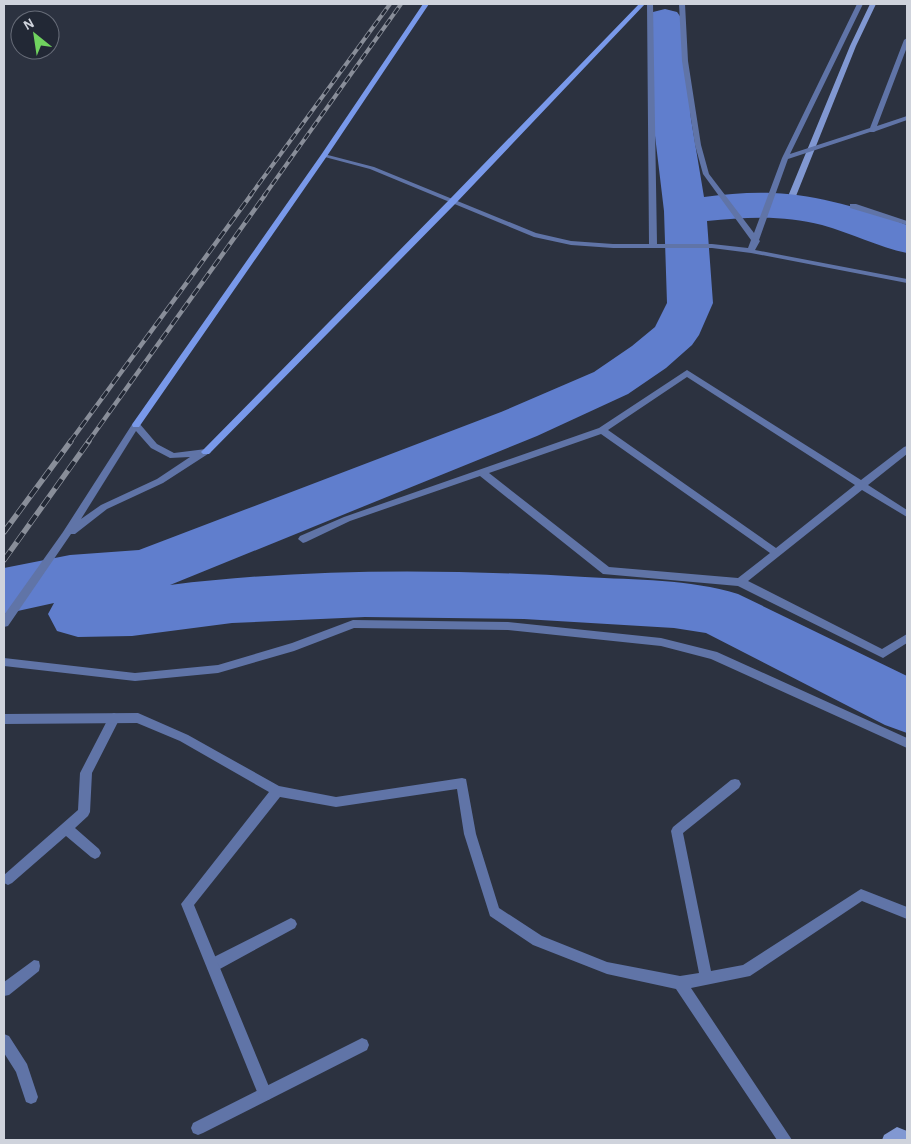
<svg xmlns="http://www.w3.org/2000/svg" width="911" height="1144" font-family="'Alegreya Sans',sans-serif">
  <style>
    .lines { fill: none; stroke-linecap: round; stroke-linejoin: round }
    .stream { fill: #8198d2; fill-rule: evenodd }
    .river { fill: #607ecd; fill-rule: evenodd }
    .lane { fill: #6074a7; fill-rule: evenodd }
    .street { fill: #6074a7; fill-rule: evenodd }
    .secondary { fill: #7999ea; fill-rule: evenodd }
    .rail-far2-casing { stroke: #898e99; stroke-width: 4 }
    .rail-far1-casing { stroke: #898e99; stroke-width: 4.5 }
    .rail-casing { stroke: #898e99; stroke-width: 5.5 }
    .rail-far2 { stroke: #222835; stroke-width: 2.5; stroke-dasharray: 7; stroke-linecap: butt }
    .rail-far1 { stroke: #222835; stroke-width: 3; stroke-dasharray: 9; stroke-linecap: butt }
    .rail { stroke: #222835; stroke-width: 4; stroke-dasharray: 11; stroke-linecap: butt }
  </style>
  <rect width="100%" height="100%" fill="#2c3240"/>
  <g class="lines">
    <path class="stream" d="M 870,4 L 876,4 L 856,46 L 792,206 L 785,208 L 784,206 L 850,46 Z
      M 897,1127 L 907,1131 L 907,1140 L 882,1140 L 884,1135 Z"/>
    <path class="river" d="M 665,9 L 677,12 L 682,19 L 691,119 L 704,197 C 727,194 750,192 773,193 C 818,195 865,209 907,225 L 907,253 C 878,247 851,233 822,225 C 784,215 746,217 707,221 L 713,303 L 699,335 L 692,345 L 666,368 L 628,394 L 537,436 L 170,585 C 307,568 447,569 585,577 C 636,580 689,579 738,594 L 907,676 L 907,733 L 885,725 L 706,633 L 674,628 L 524,619 L 365,617 L 232,623 L 132,636 L 78,637 L 57,631 L 48,614 L 54,603 L 4,614 L 4,568 L 70,555 L 139,550 L 501,412 L 594,372 L 632,346 L 655,327 L 667,303 L 664,211 L 653,119 L 648,19 L 653,12 Z"/>
    <path class="lane" d="M 850,204 L 856,204 L 907,221 L 907,225 L 850,208 Z
      M 114,713 L 118,715 L 120,718 L 92,773 L 90,812 L 88,816 L 75,828 L 99,849 L 101,853 L 99,857 L 95,859 L 91,857 L 66,836 L 12,883 L 8,885 L 4,883 L 4,875 L 78,810 L 80,773 L 110,715 Z
      M 291,918 L 295,920 L 297,924 L 295,928 L 218,970 L 213,971 L 208,970 L 207,965 L 208,960 Z
      M 34,960 L 39,961 L 40,966 L 39,971 L 9,995 L 4,996 L 4,982 Z
      M 4,1034 L 9,1036 L 27,1064 L 38,1097 L 36,1102 L 31,1104 L 26,1102 L 16,1072 L 4,1053 Z
      M 362,1038 L 367,1040 L 369,1045 L 367,1050 L 203,1133 L 198,1135 L 193,1133 L 191,1128 L 193,1123 Z"/>
    <path class="street" d="M 647,4 L 653,4 L 657,244 L 712,244 L 748,248 L 751,240 L 703,174 L 695,145 L 682,61 L 679,4 L 685,4 L 688,61 L 701,145 L 709,174 L 754,233 L 782,158 L 857,4 L 863,4 L 790,154 L 870,128 L 904,40 L 907,38 L 907,47 L 877,126 L 907,116 L 907,120 L 876,131 L 874,132 L 870,132 L 788,159 L 759,240 L 760,241 L 755,250 L 907,279 L 907,283 L 751,253 L 712,248 L 613,248 L 571,245 L 534,237 L 370,169 L 321,156 L 324,154 L 374,167 L 536,233 L 571,241 L 613,244 L 649,244 Z
      M 687,370 L 861,480 L 904,447 L 907,446 L 907,454 L 868,485 L 907,510 L 907,517 L 862,490 L 748,581 L 882,649 L 907,634 L 907,643 L 883,658 L 738,586 L 603,574 L 480,476 L 350,521 L 306,542 L 303,543 L 298,539 L 300,536 L 344,517 L 599,428 ZM 687,377 L 855,485 L 776,548 L 608,430 ZM 601,434 L 770,553 L 738,578 L 609,567 L 489,473 Z
      M 136,422 L 139,423 L 157,444 L 174,453 L 206,449 L 211,452 L 163,483 L 107,509 L 75,534 L 71,534 L 8,626 L 4,627 L 4,615 L 63,532 L 133,423 ZM 136,431 L 151,448 L 170,458 L 190,457 L 157,479 L 101,505 L 81,519 Z
      M 353,620 L 508,622 L 661,638 L 717,652 L 907,738 L 907,748 L 711,659 L 661,646 L 508,630 L 354,628 L 294,651 L 218,673 L 135,681 L 4,666 L 4,658 L 135,673 L 218,665 L 292,643 Z
      M 138,713 L 188,735 L 279,786 L 336,797 L 462,778 L 466,779 L 476,834 L 499,908 L 542,936 L 607,962 L 680,976 L 699,973 L 671,831 L 673,827 L 731,780 L 735,779 L 739,780 L 741,784 L 739,788 L 683,833 L 711,971 L 743,965 L 861,889 L 907,907 L 907,919 L 862,901 L 750,976 L 691,988 L 792,1140 L 777,1140 L 676,989 L 607,974 L 533,945 L 490,916 L 464,834 L 457,789 L 336,807 L 280,797 L 194,905 L 272,1094 L 270,1099 L 265,1101 L 260,1099 L 181,904 L 269,792 L 180,741 L 137,723 L 4,724 L 4,714 Z"/>
    <path class="secondary" d="M 423,4 L 429,4 L 327,156 L 139,427 L 133,427 L 132,425 L 133,423 L 321,155 Z
      M 639,4 L 645,4 L 456,203 L 209,454 L 203,454 L 201,452 L 203,450 L 450,199 Z"/>
    <defs>
      <path id="rail-far2" d="M 250,196 L 390,4
        M 264,196 L 401,4"/>
      <path id="rail-far1" d="M 70,442 L 251,195
        M 88,442 L 265,195"/>
      <path id="rail" d="M 4,532 L 71,441
        M 4,560 L 89,441"/>
    </defs>
    <use href="#rail-far2" class="rail-far2-casing"/>
    <use href="#rail-far1" class="rail-far1-casing"/>
    <use href="#rail" class="rail-casing"/>
    <use href="#rail-far2" class="rail-far2"/>
    <use href="#rail-far1" class="rail-far1"/>
    <use href="#rail" class="rail"/>
  </g>
  <rect width="911" height="1144" fill="none" stroke="#cfd3dc" stroke-width="10"/>
  <g transform="translate(35 35) rotate(330)"><circle r="24" fill="#222835" stroke="#676c78"/>
  <path d="M0-4L9 19L0 12L-9 19Z" fill="#70d35f"/>
  <text y="-8" font-size="14" font-weight="bold" text-anchor="middle" fill="#cfd3dc">N</text>
  </g>
</svg>
